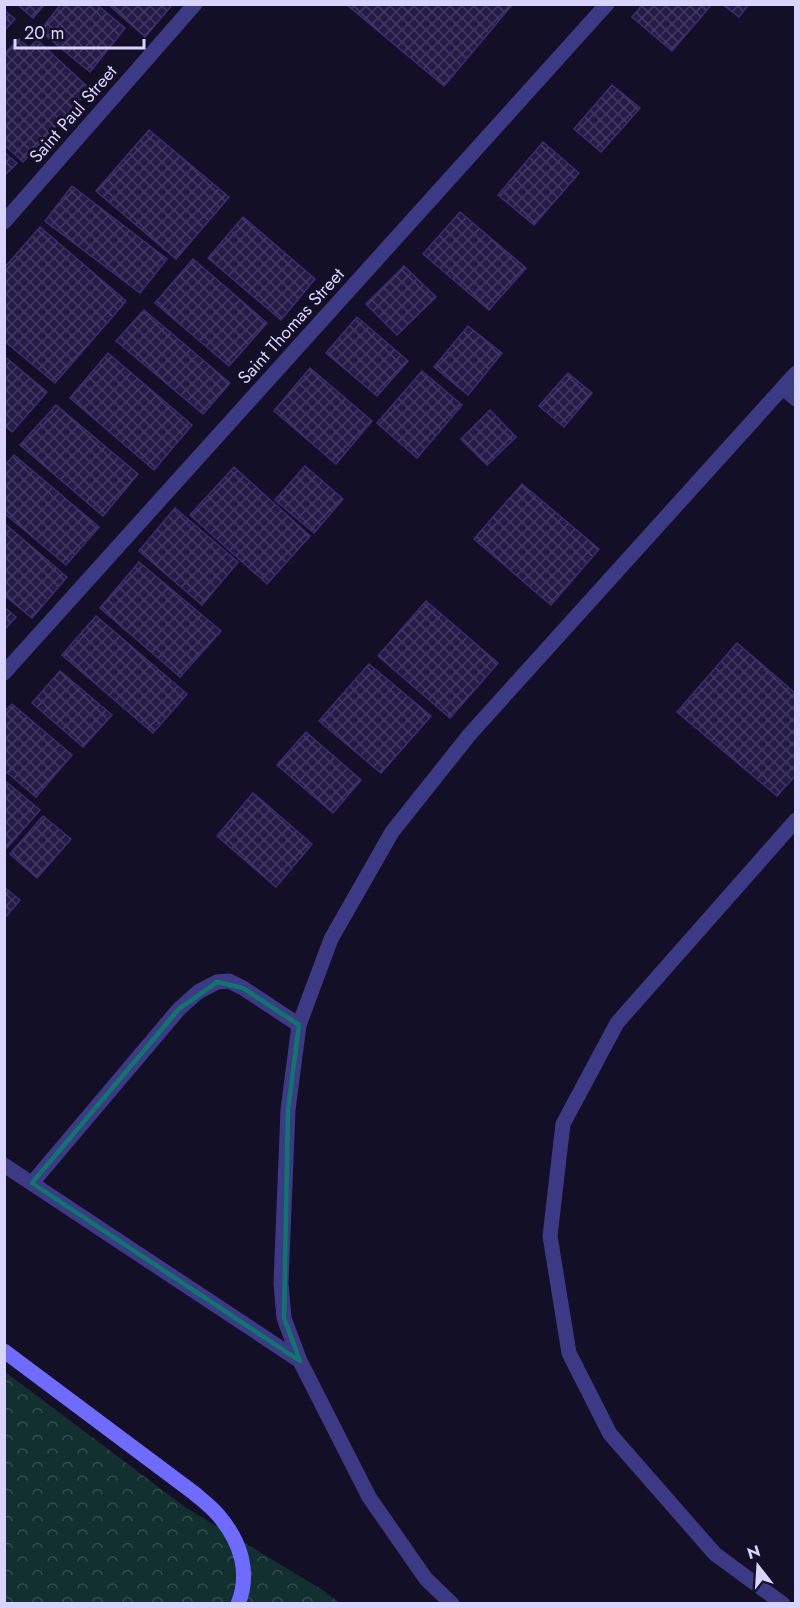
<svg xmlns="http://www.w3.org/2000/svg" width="800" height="1608" font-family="Jost,sans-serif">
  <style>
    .forest { fill: url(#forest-crowns) }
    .building { fill: url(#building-cross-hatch); stroke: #3b2d73; stroke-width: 1.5 }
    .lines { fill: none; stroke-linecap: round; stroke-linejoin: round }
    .street { stroke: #3d3a85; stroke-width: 15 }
    .secondary { stroke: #6f6bff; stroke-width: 15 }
    .marked { fill: none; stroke: #0f766e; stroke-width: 4.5; stroke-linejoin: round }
    .labels { text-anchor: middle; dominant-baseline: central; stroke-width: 6; stroke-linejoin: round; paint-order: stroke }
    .street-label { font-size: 18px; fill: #d9d4ff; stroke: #130f26 }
  </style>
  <defs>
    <pattern id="forest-crowns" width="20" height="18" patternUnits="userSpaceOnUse" patternTransform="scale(1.5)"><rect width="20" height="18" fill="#12302f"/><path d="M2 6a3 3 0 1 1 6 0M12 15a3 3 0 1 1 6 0" fill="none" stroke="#344d4e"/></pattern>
    <pattern id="building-cross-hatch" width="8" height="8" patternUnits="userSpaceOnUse" patternTransform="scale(1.5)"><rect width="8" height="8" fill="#241b47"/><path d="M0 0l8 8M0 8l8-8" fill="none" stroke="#433b63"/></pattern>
  </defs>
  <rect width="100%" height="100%" fill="#130f26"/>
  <path class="forest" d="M 4,1371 L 185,1507 L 321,1589 L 340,1603 L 5,1603 Z"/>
  <path class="building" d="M 17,4 L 45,4 L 33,18 Z
    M 61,4 L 96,4 L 125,28 L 90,72 L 40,31 Z
    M 108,4 L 173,4 L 145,37 Z
    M 346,4 L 512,4 L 512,5 L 444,86 Z
    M 643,4 L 712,4 L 672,51 L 632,17 Z
    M 722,4 L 749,4 L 739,17 Z
    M 4,10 L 15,19 L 4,31 Z
    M 19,39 L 29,48 L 37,40 L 90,89 L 23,162 L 4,145 L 4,54 Z
    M 612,85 L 640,108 L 601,152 L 574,129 Z
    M 149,130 L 229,197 L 176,259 L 96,191 Z
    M 543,142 L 579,173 L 534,225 L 498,195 Z
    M 4,152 L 17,163 L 4,176 Z
    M 72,186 L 167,259 L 140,293 L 45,221 Z
    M 460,212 L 526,268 L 489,310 L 423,254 Z
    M 243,217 L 315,279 L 281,320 L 208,258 Z
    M 40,227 L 126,301 L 55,383 L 4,341 L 4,268 Z
    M 193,259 L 267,323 L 229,366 L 155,303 Z
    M 404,266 L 436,297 L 397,335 L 366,304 Z
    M 144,310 L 230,383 L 203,414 L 116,341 Z
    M 357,317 L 408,361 L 377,396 L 326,353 Z
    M 468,326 L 502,353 L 468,395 L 434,367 Z
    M 108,353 L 192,425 L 154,470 L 70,398 Z
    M 4,356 L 47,392 L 12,432 L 4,425 Z
    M 310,368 L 372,421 L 336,464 L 274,411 Z
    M 422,371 L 462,405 L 417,458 L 377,423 Z
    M 568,373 L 592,393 L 564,427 L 539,406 Z
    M 56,405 L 138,474 L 103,516 L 20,445 Z
    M 490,410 L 516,437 L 487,465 L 461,439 Z
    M 14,455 L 99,527 L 66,565 L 4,513 L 4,466 Z
    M 305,466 L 343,499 L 314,533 L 275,500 Z
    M 234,467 L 310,536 L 267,584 L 190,515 Z
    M 522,484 L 599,549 L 551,605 L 474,539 Z
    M 175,508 L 238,562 L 202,605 L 139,551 Z
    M 4,523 L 67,577 L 32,618 L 4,595 Z
    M 139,562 L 221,631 L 180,677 L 100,608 Z
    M 426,601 L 498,663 L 450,718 L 378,656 Z
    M 4,607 L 16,617 L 4,630 Z
    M 96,616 L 187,694 L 153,733 L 62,655 Z
    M 737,643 L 796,694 L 796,775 L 777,796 L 677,712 Z
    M 369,664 L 431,716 L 381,773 L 319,721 Z
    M 60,671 L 112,715 L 83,747 L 32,703 Z
    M 12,704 L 72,755 L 36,797 L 4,770 L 4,712 Z
    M 306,732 L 361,780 L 333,813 L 277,765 Z
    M 4,780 L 40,810 L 4,851 Z
    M 253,793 L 312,844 L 276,887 L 217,836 Z
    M 43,816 L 71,839 L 37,878 L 10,854 Z
    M 4,887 L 20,900 L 4,919 Z"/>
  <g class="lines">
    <path class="street" d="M 4,222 L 195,4
      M 783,388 L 796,399
      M 4,673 L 607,4
      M 4,1165 L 300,1361
      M 32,1183 L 179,1009 L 198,992 L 217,982 L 229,981 L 243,988 L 299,1025
      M 452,1604 L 426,1579 L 369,1497 L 300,1361 L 284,1318 L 281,1283 L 288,1110 L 299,1025 L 331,939 L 392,832 L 470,734 L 796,373
      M 783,1604 L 715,1554 L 610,1434 L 569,1353 L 550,1236 L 563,1124 L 617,1023 L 796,820"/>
    <path class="secondary" d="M 4,1351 L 194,1493 C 202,1500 212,1507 219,1516 C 240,1541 251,1572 238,1604"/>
  </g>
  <path class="marked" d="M 217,982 L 243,988 L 299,1025 L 288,1110 L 284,1318 L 300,1361 L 32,1183 L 179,1009 Z"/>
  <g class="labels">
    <g class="street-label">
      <text transform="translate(73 114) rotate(-49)">Saint Paul Street</text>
      <text transform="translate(291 326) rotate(-48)">Saint Thomas Street</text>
    </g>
  </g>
  <rect width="800" height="1608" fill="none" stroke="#d9d4ff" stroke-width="12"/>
  <g transform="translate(758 1566) rotate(343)" stroke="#130f26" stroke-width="4.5" paint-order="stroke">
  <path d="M0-4.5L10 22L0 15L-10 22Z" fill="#d9d4ff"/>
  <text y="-9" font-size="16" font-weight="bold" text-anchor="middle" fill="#d9d4ff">N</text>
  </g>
  <path d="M15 39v9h129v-9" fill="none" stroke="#d9d4ff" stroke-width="3"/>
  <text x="24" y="39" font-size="18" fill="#d9d4ff" stroke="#130f26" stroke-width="4.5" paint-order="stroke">20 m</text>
</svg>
